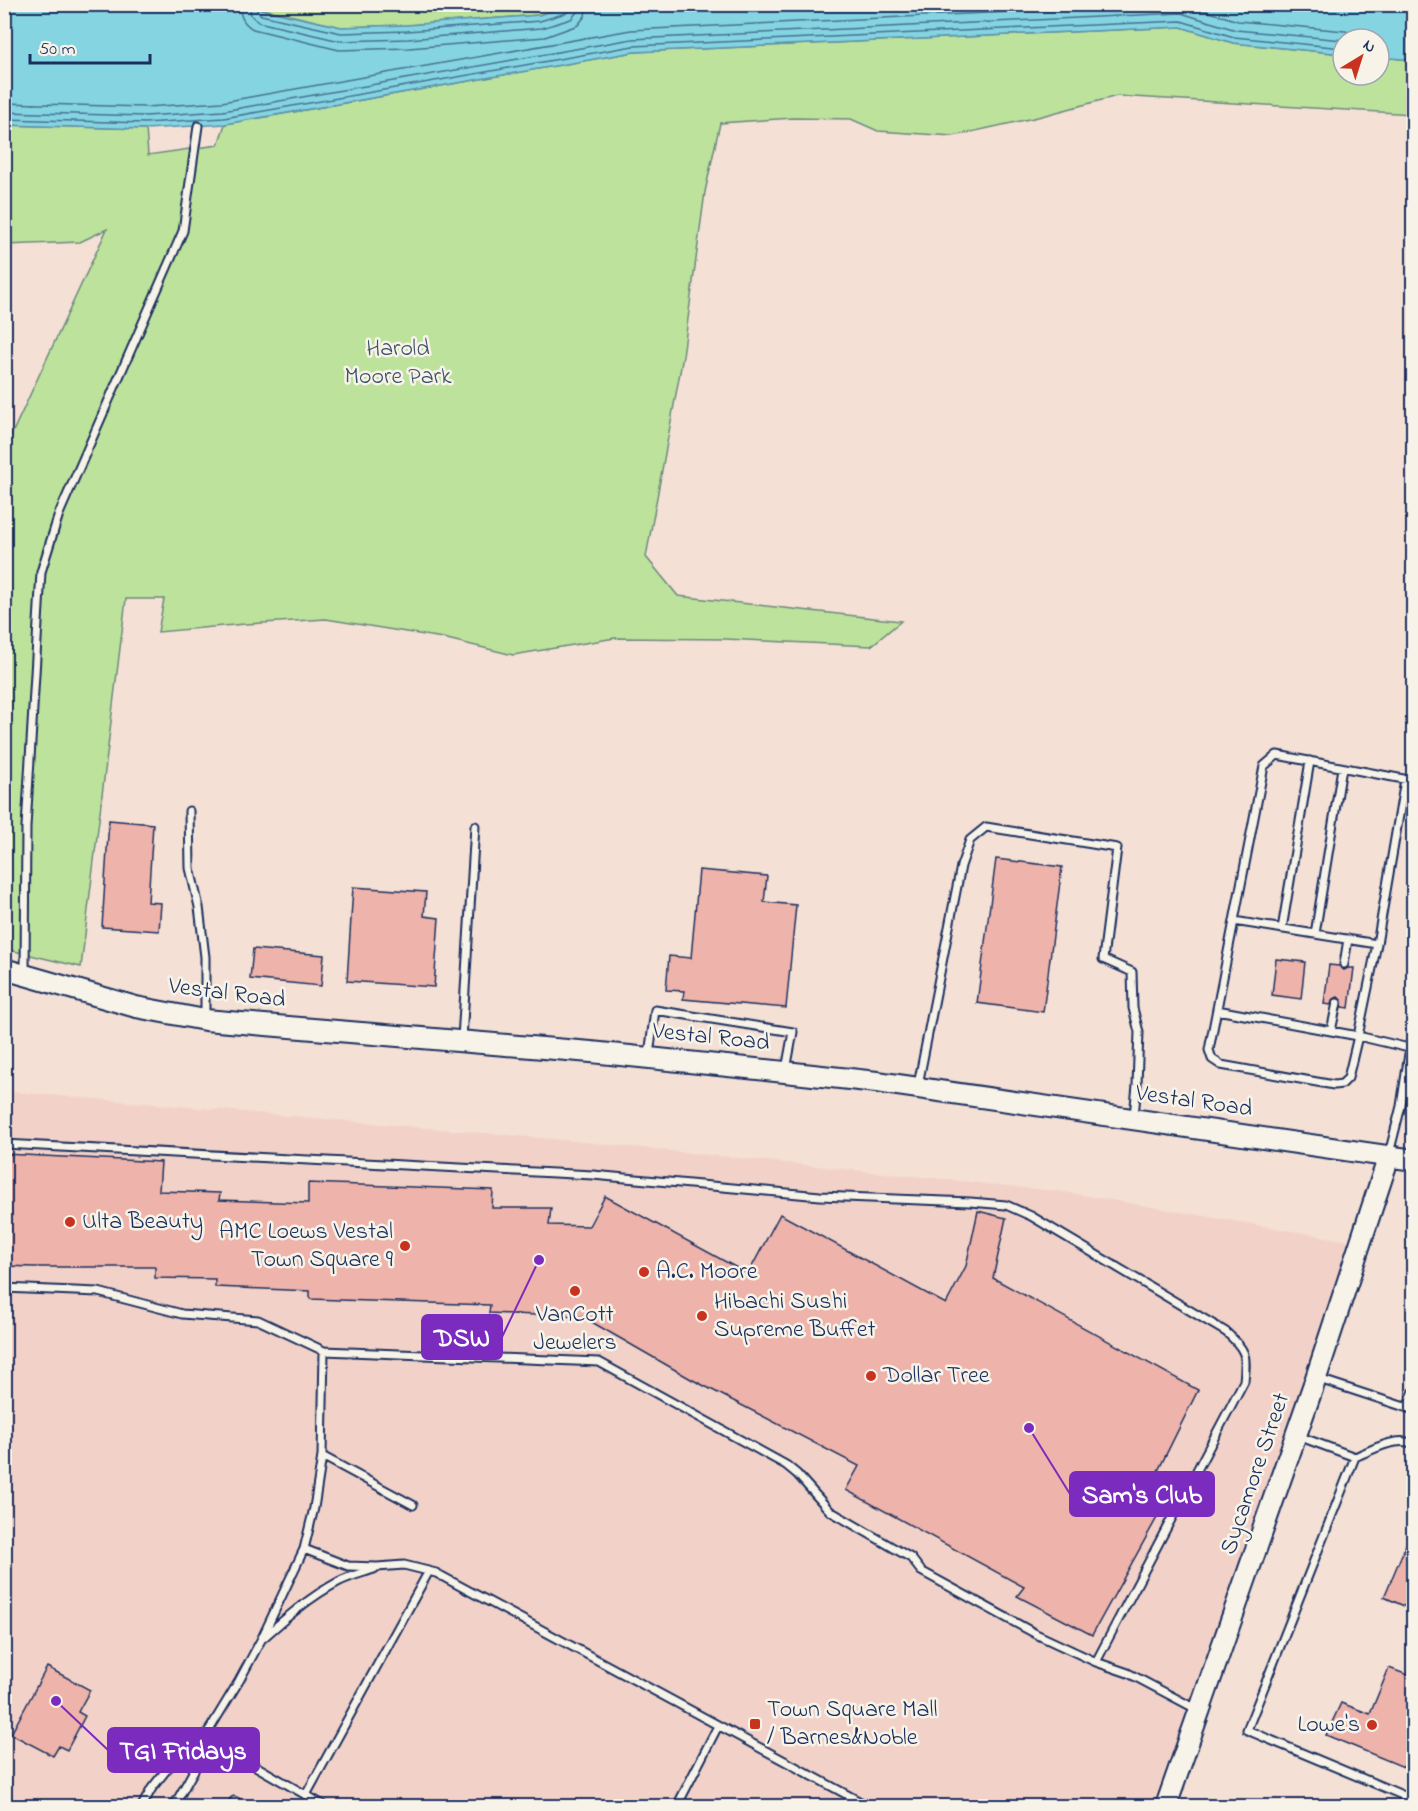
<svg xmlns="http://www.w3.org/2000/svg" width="1418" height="1811" font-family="'Indie Flower',sans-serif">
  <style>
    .built { fill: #f2d2c8 }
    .green { fill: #bde29c; stroke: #6c887d; stroke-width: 1.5 }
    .water { fill: #85d4e1; stroke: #5b92ad; stroke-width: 1.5 }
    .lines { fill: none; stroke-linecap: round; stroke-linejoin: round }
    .shore { stroke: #457192; stroke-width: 1.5 }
    .building { fill: #eeb3aa; stroke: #1b2f5e; stroke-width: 1.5 }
    .lane-casing { stroke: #1b2f5e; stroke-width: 11 }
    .secondary-casing { stroke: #1b2f5e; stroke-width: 24 }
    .lane { stroke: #f7f3e8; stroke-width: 7 }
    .secondary { stroke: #f7f3e8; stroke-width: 20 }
    .poi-dot { fill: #c8321e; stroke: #f7f3e8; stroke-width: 2 }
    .labels { text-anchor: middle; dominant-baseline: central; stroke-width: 5; stroke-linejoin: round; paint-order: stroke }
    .park-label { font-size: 24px; fill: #3b536a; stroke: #f7f3e8 }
    .street-label { font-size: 24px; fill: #1b2f5e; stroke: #f7f3e8 }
    .poi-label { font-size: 24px; fill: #1b2f5e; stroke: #f7f3e8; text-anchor: start }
    .leader { fill: none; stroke: #7b2cbf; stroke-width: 2 }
    .callout-dot { fill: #7b2cbf; stroke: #f7f3e8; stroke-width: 2 }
    .callout { fill: #7b2cbf; stroke: #7b2cbf; stroke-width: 2 }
    .callout-label { font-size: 26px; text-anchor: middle; font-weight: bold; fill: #fff }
  </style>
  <rect width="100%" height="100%" fill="#f4e0d5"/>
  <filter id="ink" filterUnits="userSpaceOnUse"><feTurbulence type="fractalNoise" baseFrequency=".0167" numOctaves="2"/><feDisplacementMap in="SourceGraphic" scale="12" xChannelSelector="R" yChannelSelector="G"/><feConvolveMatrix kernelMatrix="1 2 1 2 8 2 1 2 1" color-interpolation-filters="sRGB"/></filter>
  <g filter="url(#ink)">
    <path class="built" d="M 4,1091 L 565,1140 L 1065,1192 L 1361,1243 L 1166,1806 L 5,1806 Z"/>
    <path class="green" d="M 268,4 L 573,5 L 539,15 L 407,25 L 341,27 L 259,8 Z
      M 1181,27 L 1233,43 L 1343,54 L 1343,75 L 1379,75 L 1379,57 L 1413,60 L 1413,114 L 1117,96 L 1038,117 L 953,136 L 878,131 L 851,119 L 793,118 L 720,123 L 705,192 L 683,356 L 646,557 L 678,596 L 901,621 L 871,646 L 726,639 L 615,638 L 513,655 L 443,638 L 326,619 L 245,624 L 158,632 L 164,599 L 126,599 L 81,967 L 5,949 L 4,672 L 10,438 L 107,229 L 80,242 L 5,245 L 5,125 L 146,129 L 148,155 L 218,145 L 225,124 L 634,52 Z"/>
    <path class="water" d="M 573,4 L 1413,5 L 1413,60 L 1379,57 L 1379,39 L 1343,39 L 1343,54 L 1233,43 L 1181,27 L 634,52 L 225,124 L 146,129 L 5,125 L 5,5 L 268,5 L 260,9 L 341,27 L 407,25 L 539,15 Z"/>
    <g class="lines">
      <path class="shore" d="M 240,4 C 239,16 244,24 253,29 L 339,50 L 409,48 L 545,37 L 578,25 L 585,16 L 587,4
        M 249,4 L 251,15 L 258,22 L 340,41 L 408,39 L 542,28 L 571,19 L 577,12 L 578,4
        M 257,4 L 257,10 L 261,15 L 341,33 L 407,31 L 540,21 L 566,13 L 570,9 L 570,4
        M 1184,4 L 1238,21 L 1345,31 L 1354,34 L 1359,39
        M 4,103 L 145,107 L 222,102 L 631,30 L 1176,4
        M 4,112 L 145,116 L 223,111 L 632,39 L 1181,13 L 1236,30 L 1343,40
        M 4,119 L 145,123 L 224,118 L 633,46 L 1181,21 L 1234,37 L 1343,48"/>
    </g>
    <path class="building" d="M 109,820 L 153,824 L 148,902 L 161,903 L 159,931 L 102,927 Z
      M 996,859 L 1062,867 L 1043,1012 L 977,1003 Z
      M 699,870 L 767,876 L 764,902 L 796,905 L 786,1008 L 683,999 L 684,991 L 666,990 L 669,956 L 691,958 Z
      M 353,887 L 426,892 L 424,916 L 439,918 L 434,987 L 347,981 Z
      M 253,949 L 324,955 L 321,986 L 250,979 Z
      M 1276,959 L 1305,962 L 1301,999 L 1272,995 Z
      M 1329,965 L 1339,966 L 1344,970 L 1348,968 L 1354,968 L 1349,1008 L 1342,1007 L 1342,1001 L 1338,997 L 1332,1000 L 1331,1005 L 1324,1004 Z
      M 4,1154 L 161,1162 L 159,1191 L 220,1193 L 219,1200 L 308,1203 L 308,1183 L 493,1190 L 492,1208 L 551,1208 L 549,1225 L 589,1226 L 605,1196 L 748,1274 L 780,1214 L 946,1304 L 966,1266 L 978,1211 L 1006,1218 L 993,1278 L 1198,1390 L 1155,1477 L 1174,1487 L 1092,1635 L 1017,1596 L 1024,1587 L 846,1490 L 859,1466 L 691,1379 L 583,1317 L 489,1313 L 490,1305 L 310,1299 L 310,1291 L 215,1287 L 215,1279 L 155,1278 L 155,1267 L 34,1267 L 4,1266 Z
      M 1413,1528 L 1413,1610 L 1384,1597 Z
      M 47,1667 L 90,1690 L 78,1712 L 85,1716 L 67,1750 L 59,1746 L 53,1756 L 11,1734 Z
      M 1389,1668 L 1413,1677 L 1413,1771 L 1326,1735 L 1341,1703 L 1370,1714 Z"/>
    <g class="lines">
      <defs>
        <path id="lane" d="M 189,811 L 190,868 L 199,907 L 205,957 L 205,1017
          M 1234,921 L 1377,944
          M 1282,929 L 1310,761
          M 1315,934 L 1342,768
          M 1344,964 L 1348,939
          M 25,972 L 26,827 L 41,572 L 59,514 L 183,231 L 198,126
          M 1217,1010 L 1358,1036 L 1377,944 L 1405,780
          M 1331,1031 L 1337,1003
          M 462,1039 L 475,826
          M 1409,1048 L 1358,1036 L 1348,1078 L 1342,1084 L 1334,1085 L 1221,1065 L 1212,1059 L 1209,1050 L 1264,766 L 1277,755 L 1414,781
          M 649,1055 L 655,1010 L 793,1032 L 786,1070
          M 918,1085 L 961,866 L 970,840 L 986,827 L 1117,848 L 1103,959 L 1132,972 L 1133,1008 L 1139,1032 L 1137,1085 L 1134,1116
          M 4,1144 L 593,1175 L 820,1196 L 970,1202 L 1006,1205 L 1031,1216 L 1226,1332 C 1246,1350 1247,1354 1244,1381 L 1096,1662
          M 1389,1154 L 1401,1106 L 1414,1021
          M 4,1288 L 98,1292 L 182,1314 L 258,1320 L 324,1351 L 599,1362 L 786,1465 L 797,1474 L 830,1511 L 911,1558 L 921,1571 L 1038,1635 L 1096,1662 L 1128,1673 L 1198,1710
          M 1319,1379 L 1414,1410
          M 1407,1407 L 1414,1391
          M 1298,1436 L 1355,1457 L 1247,1730 L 1414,1800
          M 322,1456 L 413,1505
          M 1355,1457 C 1372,1450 1395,1436 1414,1444
          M 304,1549 L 348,1566 L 377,1567 L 404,1565 L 436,1573 L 868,1806
          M 263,1638 C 287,1617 310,1597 338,1582 C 349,1576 362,1573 374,1569
          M 205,1737 L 325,1806
          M 306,1795 L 429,1571
          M 142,1806 L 152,1788 L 179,1754 L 205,1737
          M 174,1806 L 197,1765 L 205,1737 L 239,1681 L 261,1640 L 304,1549 L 314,1508 L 322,1456 L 324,1351
          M 231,1806 L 234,1801 L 244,1806
          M 677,1806 L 718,1726"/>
        <path id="secondary" d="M 4,969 L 136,1007 L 205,1020 L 591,1052 L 785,1072 L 877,1082 L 1414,1160
          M 1166,1806 L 1316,1378 L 1389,1156"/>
      </defs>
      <use href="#lane" class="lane-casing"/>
      <use href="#secondary" class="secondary-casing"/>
      <use href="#lane" class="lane"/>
      <use href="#secondary" class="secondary"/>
    </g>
  </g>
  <g class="poi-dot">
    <circle cx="70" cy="1222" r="6"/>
    <circle cx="405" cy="1246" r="6"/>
    <circle cx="644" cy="1272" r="6"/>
    <circle cx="575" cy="1291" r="6"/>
    <circle cx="702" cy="1316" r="6"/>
    <circle cx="871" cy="1376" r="6"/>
    <rect x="749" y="1718" width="12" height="12" rx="3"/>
    <circle cx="1372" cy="1725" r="6"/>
  </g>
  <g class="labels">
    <g class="park-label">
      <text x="398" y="349">Harold<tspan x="398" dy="28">Moore Park</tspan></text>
    </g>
    <g class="street-label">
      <text transform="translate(227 994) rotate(7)">Vestal Road</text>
      <text transform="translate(711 1038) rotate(6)">Vestal Road</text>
      <text transform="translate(1194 1102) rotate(8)">Vestal Road</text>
      <text transform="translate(1256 1474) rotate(-71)">Sycamore Street</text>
    </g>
    <g class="poi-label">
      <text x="82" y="1222">Ulta Beauty</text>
      <text x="393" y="1232" text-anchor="end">AMC Loews Vestal<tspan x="393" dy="28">Town Square 9</tspan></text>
      <text x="656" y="1272">A.C. Moore</text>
      <text x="714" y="1302">Hibachi Sushi<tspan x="714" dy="28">Supreme Buffet</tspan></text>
      <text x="575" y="1315" text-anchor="middle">VanCott<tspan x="575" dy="28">Jewelers</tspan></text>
      <text x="883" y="1376">Dollar Tree</text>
      <text x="767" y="1710">Town Square Mall<tspan x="767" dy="28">/ Barnes&amp;Noble</tspan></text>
      <text x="1360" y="1725" text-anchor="end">Lowe's</text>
    </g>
  </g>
  <path class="leader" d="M539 1260L502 1337M1029 1428L1070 1494M56 1701L108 1750"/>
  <g class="callout-dot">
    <circle cx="539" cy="1260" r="6"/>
    <circle cx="1029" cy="1428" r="6"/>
    <circle cx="56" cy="1701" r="6"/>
  </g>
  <g class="callout">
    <rect x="422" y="1315" width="80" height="44" rx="6"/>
    <rect x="1070" y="1472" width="144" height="44" rx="6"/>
    <rect x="108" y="1728" width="151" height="44" rx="6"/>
  </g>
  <g class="callout-label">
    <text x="462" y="1346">DSW</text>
    <text x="1142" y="1503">Sam's Club</text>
    <text x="183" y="1759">TGI Fridays</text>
  </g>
  <rect width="1418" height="1811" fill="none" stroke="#f7f3e8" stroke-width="24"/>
  <rect x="12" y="12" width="1394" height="1787" fill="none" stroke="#1b2f5e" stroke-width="2" filter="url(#ink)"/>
  <g transform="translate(1361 57) rotate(38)"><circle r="28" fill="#f7f3e8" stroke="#9fa5b1" stroke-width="1.5"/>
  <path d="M0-4.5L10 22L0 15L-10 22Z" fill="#c8321e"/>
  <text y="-9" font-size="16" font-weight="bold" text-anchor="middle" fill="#1b2f5e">N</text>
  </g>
  <path d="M30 54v9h120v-9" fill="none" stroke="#1b2f5e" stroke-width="3"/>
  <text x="39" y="54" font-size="18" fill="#1b2f5e" stroke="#f7f3e8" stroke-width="4.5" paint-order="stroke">50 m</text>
</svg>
